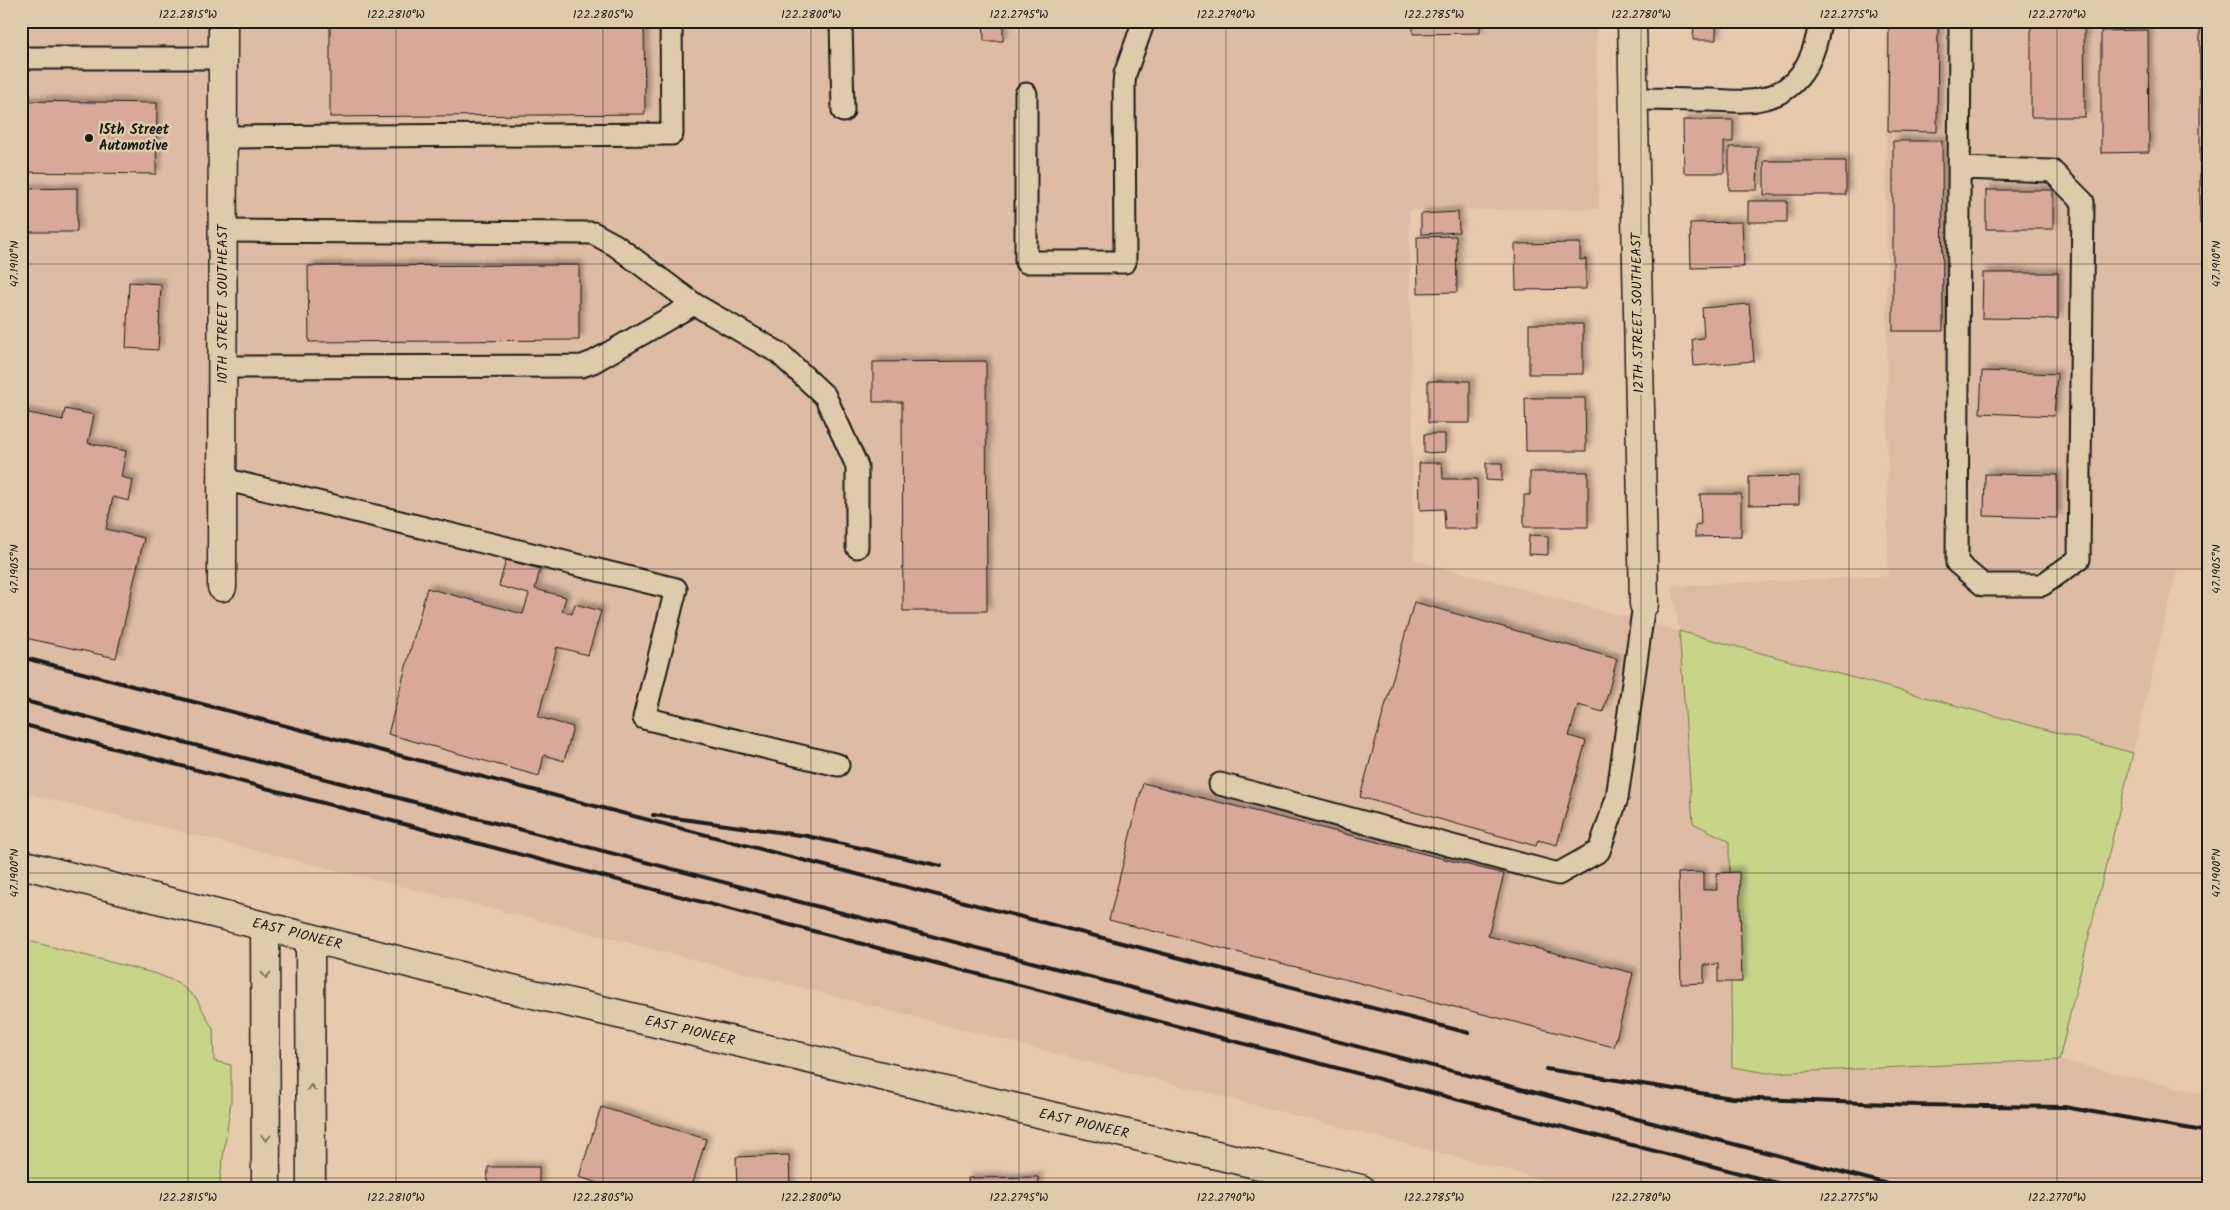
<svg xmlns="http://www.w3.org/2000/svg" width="2230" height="1210" font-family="Kalam,sans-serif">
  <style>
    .built { fill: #debca4 }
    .green { fill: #c8d487; stroke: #727852 }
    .building { fill: #d8a89a; stroke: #1c1c1c; filter: url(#shadow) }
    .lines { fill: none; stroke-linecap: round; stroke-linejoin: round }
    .lane-casing { stroke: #1c1c1c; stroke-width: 25 }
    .street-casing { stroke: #1c1c1c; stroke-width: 31 }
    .secondary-casing { stroke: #1c1c1c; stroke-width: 31 }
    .highway-casing { stroke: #1c1c1c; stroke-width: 31 }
    .lane { stroke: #decba9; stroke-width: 21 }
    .street { stroke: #decba9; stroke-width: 28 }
    .secondary { stroke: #decba9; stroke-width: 28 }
    .highway { stroke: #decba9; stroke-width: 28 }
    .rail { stroke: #1c1c1c; stroke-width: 4 }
    .oneway { stroke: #7d7462 }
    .ticks { fill: none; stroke: #1c1c1c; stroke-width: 1; stroke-opacity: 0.45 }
    .poi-dot { fill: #1c1c1c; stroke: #decba9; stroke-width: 2 }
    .labels { text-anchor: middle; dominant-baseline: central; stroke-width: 5; stroke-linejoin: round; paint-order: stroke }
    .poi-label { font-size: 14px; font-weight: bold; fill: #1c1c1c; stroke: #decba9; text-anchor: start }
    .street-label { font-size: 14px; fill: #1c1c1c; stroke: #decba9 }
    .neatline { fill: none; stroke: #1c1c1c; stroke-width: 2 }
    .ticks-label { font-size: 12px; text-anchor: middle; fill: #1c1c1c }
  </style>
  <defs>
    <filter id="shadow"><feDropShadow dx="4.5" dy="-4.5" stdDeviation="2.5" flood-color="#0004"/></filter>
  </defs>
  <rect width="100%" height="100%" fill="#e7c9ac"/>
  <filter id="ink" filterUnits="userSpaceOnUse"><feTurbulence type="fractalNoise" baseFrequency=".02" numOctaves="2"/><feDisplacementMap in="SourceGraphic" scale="10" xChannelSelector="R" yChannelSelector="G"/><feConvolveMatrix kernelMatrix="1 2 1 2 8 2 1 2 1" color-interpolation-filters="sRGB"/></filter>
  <g filter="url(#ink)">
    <path class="built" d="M 21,21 L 1596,21 L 1599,209 L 1409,210 L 1414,560 L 1679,631 L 1672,586 L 1888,576 L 1886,21 L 2209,21 L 2209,569 L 2177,570 L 2133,753 L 1679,631 L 1729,841 L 1732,1067 L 1767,1073 L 2059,1060 L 2209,1095 L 2209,1189 L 1579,1189 L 598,935 L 21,792 Z"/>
    <path class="green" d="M 1679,631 L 2133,753 L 2059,1060 L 1767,1073 L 1732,1067 L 1729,841 L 1693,823 Z
      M 21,939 L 157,974 L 177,982 L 196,998 L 213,1029 L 214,1061 L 231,1065 L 231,1102 L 220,1178 L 221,1189 L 21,1189 Z"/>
    <path class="building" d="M 330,21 L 644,21 L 645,114 L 330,117 Z
      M 983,21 L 1003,21 L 1003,41 L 984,41 Z
      M 1413,21 L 1480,21 L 1480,33 L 1413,34 Z
      M 1889,21 L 1938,21 L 1937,132 L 1888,131 Z
      M 2031,21 L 2084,21 L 2085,117 L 2031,117 Z
      M 2200,21 L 2209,21 L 2209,224 L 2200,224 Z
      M 1694,22 L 1716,22 L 1716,40 L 1693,40 Z
      M 2148,30 L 2149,152 L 2101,153 L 2101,31 Z
      M 21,101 L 157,103 L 156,174 L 21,172 Z
      M 1683,120 L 1733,120 L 1733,142 L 1724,142 L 1724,173 L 1684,173 Z
      M 1893,141 L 1942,141 L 1943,331 L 1893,331 Z
      M 1729,147 L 1758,147 L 1757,190 L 1729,190 Z
      M 1764,161 L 1846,161 L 1846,195 L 1764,195 Z
      M 77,188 L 77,232 L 21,232 L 21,189 Z
      M 1986,190 L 2053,190 L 2053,229 L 1986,229 Z
      M 1748,201 L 1787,201 L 1787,222 L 1748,222 Z
      M 1458,212 L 1459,232 L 1421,234 L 1421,214 Z
      M 1742,222 L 1744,267 L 1691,268 L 1690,223 Z
      M 1456,236 L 1457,292 L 1418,293 L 1417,237 Z
      M 1580,243 L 1580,260 L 1586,259 L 1586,289 L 1516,290 L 1515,244 Z
      M 579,265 L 579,340 L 309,342 L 308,266 Z
      M 1983,273 L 2058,273 L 2058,319 L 1982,318 Z
      M 129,282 L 161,284 L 158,350 L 126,348 Z
      M 1749,304 L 1754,361 L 1694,366 L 1692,339 L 1704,338 L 1702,308 Z
      M 1529,324 L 1583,324 L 1583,374 L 1529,374 Z
      M 986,361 L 987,611 L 903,611 L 902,402 L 873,402 L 873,362 Z
      M 1982,371 L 2057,374 L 2054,416 L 1980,413 Z
      M 1428,381 L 1470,381 L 1470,423 L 1428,423 Z
      M 1525,398 L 1585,398 L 1586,451 L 1526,451 Z
      M 65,409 L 94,415 L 88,443 L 126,451 L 121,477 L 133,480 L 129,501 L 113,497 L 106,529 L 144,538 L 116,658 L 21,637 L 21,413 L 24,412 L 63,420 Z
      M 1424,434 L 1445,434 L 1445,452 L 1424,453 Z
      M 1419,463 L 1442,463 L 1443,479 L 1477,479 L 1478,529 L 1445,529 L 1444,509 L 1420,510 Z
      M 1486,463 L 1502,463 L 1502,481 L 1486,480 Z
      M 1530,472 L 1588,472 L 1588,527 L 1524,527 L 1524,495 L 1530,495 Z
      M 1985,474 L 2057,475 L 2057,518 L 1984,516 Z
      M 1799,476 L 1799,504 L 1749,505 L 1749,477 Z
      M 1700,494 L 1741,494 L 1741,536 L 1695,537 L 1695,525 L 1701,524 Z
      M 1529,535 L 1548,536 L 1548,555 L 1528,554 Z
      M 506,560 L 540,569 L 535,589 L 566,597 L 562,611 L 572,614 L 575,604 L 601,611 L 588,655 L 557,647 L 538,717 L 573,727 L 564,761 L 544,755 L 539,776 L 388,734 L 427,588 L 523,614 L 529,594 L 499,586 Z
      M 1414,602 L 1617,659 L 1603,712 L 1578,705 L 1569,736 L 1586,741 L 1557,845 L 1538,840 L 1536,846 L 1360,797 Z
      M 1143,783 L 1504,874 L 1488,936 L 1633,973 L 1614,1047 L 1109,920 Z
      M 1703,872 L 1703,890 L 1717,890 L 1716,873 L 1739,872 L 1742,982 L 1718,982 L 1718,964 L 1704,965 L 1704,983 L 1681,984 L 1678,873 Z
      M 601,1107 L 706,1139 L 691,1189 L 617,1189 L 579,1177 Z
      M 789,1155 L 790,1189 L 737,1189 L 736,1157 Z
      M 488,1167 L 539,1167 L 539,1189 L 487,1189 Z
      M 1038,1177 L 1038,1189 L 969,1189 L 968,1178 Z"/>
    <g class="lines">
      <defs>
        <path id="lane" d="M 841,21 L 843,111
          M 21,58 L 223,58
          M 1026,94 L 1026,262 L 1125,262 L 1124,84 L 1125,74 L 1144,21
          M 1634,99 C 1659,99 1684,100 1710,100 C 1724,100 1741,103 1756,100 C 1798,94 1815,60 1820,21
          M 223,137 L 672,134 L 671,21
          M 1959,168 L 2052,171 L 2083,202 L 2079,559 L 2042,585 L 1983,585 L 1957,563 L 1960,21
          M 223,231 L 593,233 L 615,245 L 694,304 L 779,353 L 825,396 L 857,466 L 857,547
          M 222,367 L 582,366 L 593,362 L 694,304
          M 223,479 L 676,589 L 644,718 L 838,765
          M 1220,784 L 1558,874 L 1599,851 L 1617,798 L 1644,604"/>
        <path id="street" d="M 1632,21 L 1644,604
          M 222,587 L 223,21"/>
        <path id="secondary" d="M 21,864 L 495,985 L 1361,1189"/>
        <path id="highway" d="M 265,926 L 266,1189
          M 310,938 L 311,1189"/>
      </defs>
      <use href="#lane" class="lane-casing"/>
      <use href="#street" class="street-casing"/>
      <use href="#secondary" class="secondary-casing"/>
      <use href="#highway" class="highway-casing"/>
      <use href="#lane" class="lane"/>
      <use href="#street" class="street"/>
      <use href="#secondary" class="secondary"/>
      <use href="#highway" class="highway"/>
      <path class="rail" d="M 21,657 L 1469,1033
        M 21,700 L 1907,1189
        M 21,724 L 1800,1189
        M 653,815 L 807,836 L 941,866
        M 1546,1069 L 1732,1098 L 1917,1105 L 2064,1107 L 2209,1132"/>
    </g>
    <defs><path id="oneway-chevron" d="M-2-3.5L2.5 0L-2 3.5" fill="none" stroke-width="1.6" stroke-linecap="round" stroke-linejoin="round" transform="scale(1.25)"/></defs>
    <g class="oneway">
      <use href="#oneway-chevron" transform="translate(266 975) rotate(90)"/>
      <use href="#oneway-chevron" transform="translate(311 1088) rotate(-90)"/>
      <use href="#oneway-chevron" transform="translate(266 1138) rotate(90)"/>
    </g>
  </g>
  <path class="ticks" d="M 188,21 L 188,1189M 396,21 L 396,1189M 603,21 L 603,1189M 811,21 L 811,1189M 1019,21 L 1019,1189M 1226,21 L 1226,1189M 1434,21 L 1434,1189M 1641,21 L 1641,1189M 1849,21 L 1849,1189M 2057,21 L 2057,1189M 21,264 L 2209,264M 21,569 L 2209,569M 21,873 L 2209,873M 21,1178 L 2209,1178"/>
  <circle class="poi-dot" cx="89" cy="138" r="5"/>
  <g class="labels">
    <g class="poi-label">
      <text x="99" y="130">15th Street<tspan x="99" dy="16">Automotive</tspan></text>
    </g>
    <g class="street-label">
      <text transform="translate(223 304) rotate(-90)">10TH STREET SOUTHEAST</text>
      <text transform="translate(1638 313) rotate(-91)">12TH STREET SOUTHEAST</text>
      <text transform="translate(297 934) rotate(14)">EAST PIONEER</text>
      <text transform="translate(690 1031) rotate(13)">EAST PIONEER</text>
      <text transform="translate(1084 1124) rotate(13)">EAST PIONEER</text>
    </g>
  </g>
  <rect width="2230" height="1210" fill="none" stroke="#decba9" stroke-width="55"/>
  <rect x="28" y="28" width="2174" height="1154" class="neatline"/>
  <g class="ticks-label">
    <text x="188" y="18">122.2815°W</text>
    <text x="396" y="18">122.2810°W</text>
    <text x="603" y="18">122.2805°W</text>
    <text x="811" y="18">122.2800°W</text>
    <text x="1019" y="18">122.2795°W</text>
    <text x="1226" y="18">122.2790°W</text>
    <text x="1434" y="18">122.2785°W</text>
    <text x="1641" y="18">122.2780°W</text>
    <text x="1849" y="18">122.2775°W</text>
    <text x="2057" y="18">122.2770°W</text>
    <text transform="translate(14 264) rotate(-90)" y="4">47.1910°N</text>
    <text transform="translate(2216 264) rotate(-90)" y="4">47.1910°N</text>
    <text transform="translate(14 569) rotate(-90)" y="4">47.1905°N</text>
    <text transform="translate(2216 569) rotate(-90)" y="4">47.1905°N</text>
    <text transform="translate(14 873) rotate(-90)" y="4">47.1900°N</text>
    <text transform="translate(2216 873) rotate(-90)" y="4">47.1900°N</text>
    <text x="188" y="1201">122.2815°W</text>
    <text x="396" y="1201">122.2810°W</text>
    <text x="603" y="1201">122.2805°W</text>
    <text x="811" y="1201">122.2800°W</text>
    <text x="1019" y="1201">122.2795°W</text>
    <text x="1226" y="1201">122.2790°W</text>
    <text x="1434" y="1201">122.2785°W</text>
    <text x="1641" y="1201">122.2780°W</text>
    <text x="1849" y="1201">122.2775°W</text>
    <text x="2057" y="1201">122.2770°W</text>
  </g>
</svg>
